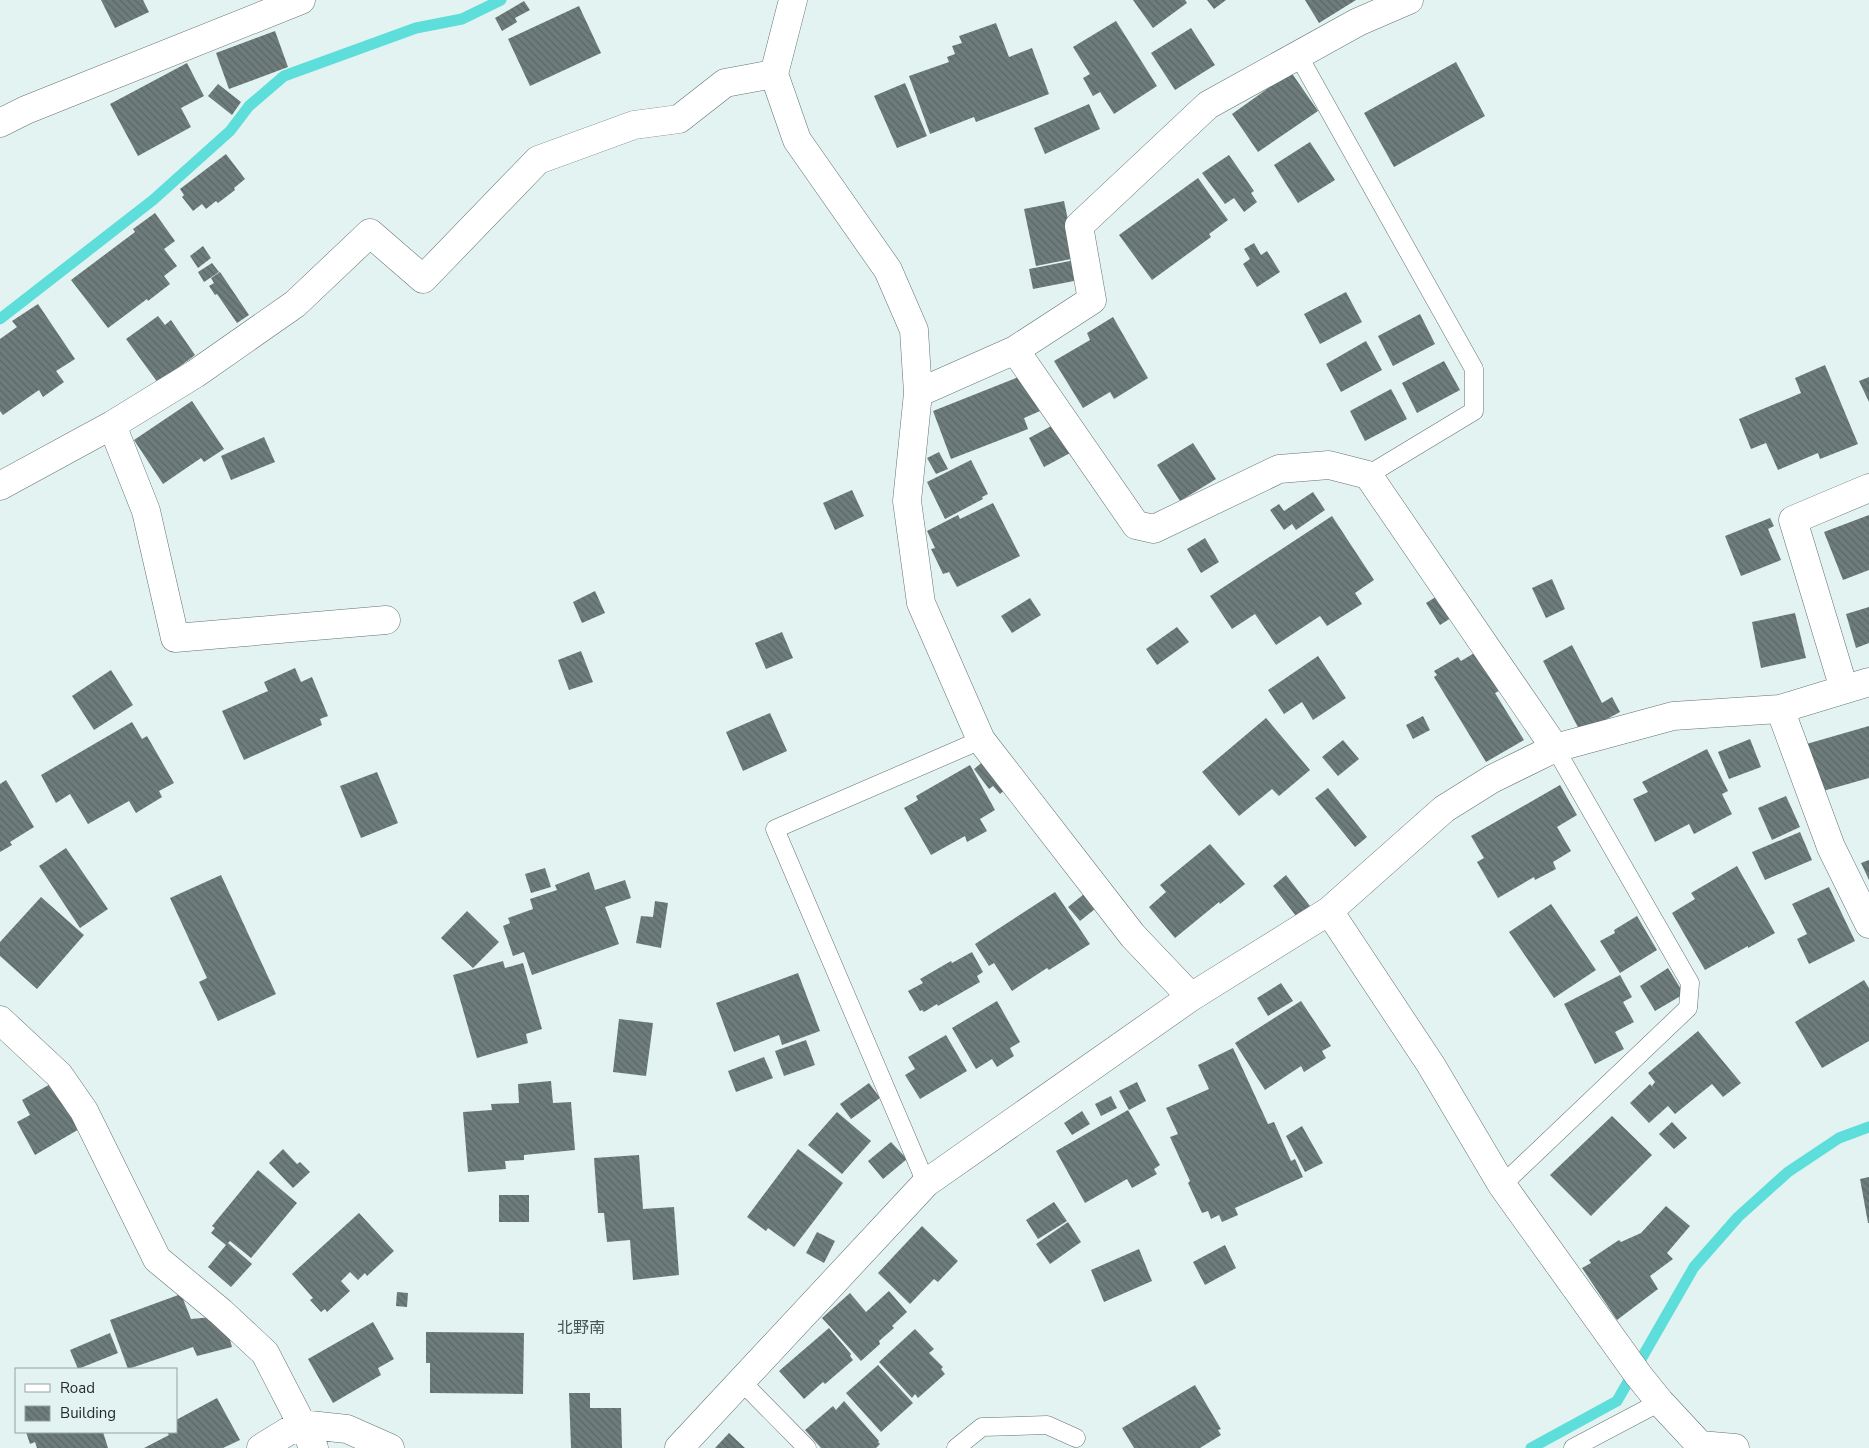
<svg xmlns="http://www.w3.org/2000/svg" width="1869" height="1448" font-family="'Nunito Sans','Noto Sans JP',sans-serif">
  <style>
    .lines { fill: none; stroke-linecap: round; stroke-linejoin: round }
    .stream { stroke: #5ededa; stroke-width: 11 }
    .building { fill: url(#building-back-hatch) }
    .lane-casing { stroke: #647272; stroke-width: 19 }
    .street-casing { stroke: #647272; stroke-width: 29 }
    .lane { stroke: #fff; stroke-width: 18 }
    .street { stroke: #fff; stroke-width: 28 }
    .labels { text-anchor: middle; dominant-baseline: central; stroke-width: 5; stroke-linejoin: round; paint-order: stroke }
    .quarter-label { font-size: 16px; fill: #475555; stroke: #e2f3f2 }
  </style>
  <defs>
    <pattern id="building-back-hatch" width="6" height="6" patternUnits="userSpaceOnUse" patternTransform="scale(1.25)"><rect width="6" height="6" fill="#6e7d7c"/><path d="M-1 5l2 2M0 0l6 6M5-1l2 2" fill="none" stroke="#5a6766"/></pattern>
  </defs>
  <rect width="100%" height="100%" fill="#e2f3f2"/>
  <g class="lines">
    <path class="stream" d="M 0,319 L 153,200 L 230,131 L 249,106 L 284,76 L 416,28 L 462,19 L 501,0
      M 1531,1448 L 1617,1401 L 1694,1267 L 1738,1217 L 1788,1172 L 1839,1138 L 1869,1127"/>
  </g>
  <path class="building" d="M 101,0 L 143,0 L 149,12 L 115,28 Z
    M 1133,0 L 1185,0 L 1187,3 L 1153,28 Z
    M 1207,0 L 1226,0 L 1214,9 Z
    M 1305,0 L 1356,0 L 1319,23 Z
    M 524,1 L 530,10 L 515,18 L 517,22 L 502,31 L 495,18 Z
    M 579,6 L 601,53 L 530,86 L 508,39 Z
    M 1116,21 L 1157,86 L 1114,114 L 1100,92 L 1093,96 L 1083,78 L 1090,74 L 1073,47 Z
    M 996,23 L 1009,57 L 1032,48 L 1049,94 L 976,122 L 974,117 L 930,134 L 909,76 L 949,62 L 947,57 L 955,54 L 952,46 L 962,43 L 959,36 Z
    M 1191,28 L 1215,65 L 1175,90 L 1151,53 Z
    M 275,31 L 288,67 L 229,89 L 216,53 Z
    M 1456,62 L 1485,116 L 1394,167 L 1364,113 Z
    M 187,63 L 204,96 L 181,108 L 191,127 L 138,156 L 110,104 Z
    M 1291,72 L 1318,111 L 1258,152 L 1232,114 Z
    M 905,83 L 927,136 L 897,148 L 874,96 Z
    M 218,84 L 241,102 L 232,115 L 208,96 Z
    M 1089,104 L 1100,129 L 1045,154 L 1034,128 Z
    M 1310,142 L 1335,180 L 1298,203 L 1274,165 Z
    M 226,154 L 245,179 L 234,188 L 235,190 L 218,203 L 216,201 L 206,209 L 202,204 L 193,211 L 182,197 L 184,195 L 180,189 Z
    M 1229,155 L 1254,191 L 1251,193 L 1257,202 L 1244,212 L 1234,198 L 1225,204 L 1202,173 Z
    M 1198,178 L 1228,220 L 1209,234 L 1211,237 L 1152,280 L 1119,235 Z
    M 1064,201 L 1076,258 L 1036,266 L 1024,209 Z
    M 155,213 L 175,241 L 164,249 L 177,266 L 164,276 L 170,284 L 148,301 L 147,299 L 108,328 L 71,280 L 135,232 L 133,229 Z
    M 1254,243 L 1261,255 L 1267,251 L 1280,272 L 1257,287 L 1243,264 L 1250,259 L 1244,249 Z
    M 203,246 L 211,258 L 198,268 L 190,256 Z
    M 1075,260 L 1079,280 L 1033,289 L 1029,269 Z
    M 212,263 L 219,272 L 204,282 L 198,272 Z
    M 220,272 L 249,315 L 237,323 L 217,294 L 215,295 L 209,286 L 214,283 L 211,278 Z
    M 1346,292 L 1362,322 L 1320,344 L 1304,314 Z
    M 38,304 L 75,359 L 56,371 L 64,382 L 43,397 L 39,390 L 3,415 L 0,411 L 0,339 L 17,327 L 12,321 Z
    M 1420,314 L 1435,344 L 1393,366 L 1378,336 Z
    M 158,316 L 165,325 L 171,320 L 195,355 L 158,383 L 126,339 Z
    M 1113,317 L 1148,378 L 1114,399 L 1110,392 L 1083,408 L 1054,361 L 1090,340 L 1087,333 Z
    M 1366,341 L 1382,370 L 1341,392 L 1326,364 Z
    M 1444,361 L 1460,390 L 1417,413 L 1402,383 Z
    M 1825,365 L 1858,444 L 1820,459 L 1818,453 L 1778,470 L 1766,443 L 1751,449 L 1739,419 L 1801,393 L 1795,378 Z
    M 1024,375 L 1047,408 L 1024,418 L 1028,429 L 951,459 L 933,411 Z
    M 1869,377 L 1869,402 L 1859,381 Z
    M 1391,389 L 1407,419 L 1365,441 L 1350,411 Z
    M 192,401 L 224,449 L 204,462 L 201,458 L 163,484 L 134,440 Z
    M 1057,423 L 1072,452 L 1044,467 L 1029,438 Z
    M 264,437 L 275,462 L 231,480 L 221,456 Z
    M 1193,443 L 1216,479 L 1180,501 L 1157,465 Z
    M 939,452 L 948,469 L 936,474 L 927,458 Z
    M 971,460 L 988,494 L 982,497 L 983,499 L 945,519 L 927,482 Z
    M 852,490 L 864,516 L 835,530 L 823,503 Z
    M 1313,492 L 1325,510 L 1296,530 L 1292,524 L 1284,530 L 1270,510 L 1279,504 L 1284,511 Z
    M 993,503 L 1020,556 L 957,587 L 949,572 L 943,574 L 931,549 L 935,548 L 927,531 L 958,515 L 960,519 Z
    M 1869,515 L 1869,570 L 1843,580 L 1824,532 Z
    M 1332,516 L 1374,580 L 1355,593 L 1362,604 L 1327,626 L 1320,616 L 1276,645 L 1255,614 L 1232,629 L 1210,596 Z
    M 1770,518 L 1774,526 L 1768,529 L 1781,560 L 1741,576 L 1725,536 Z
    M 1205,538 L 1219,562 L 1201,573 L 1187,549 Z
    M 1552,579 L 1565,609 L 1546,618 L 1532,588 Z
    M 595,591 L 605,613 L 582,623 L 573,602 Z
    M 1439,595 L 1454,616 L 1440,625 L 1426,603 Z
    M 1030,598 L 1041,615 L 1012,633 L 1001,616 Z
    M 1869,607 L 1869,643 L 1856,648 L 1846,614 Z
    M 1795,613 L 1806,658 L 1761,668 L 1752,622 Z
    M 1177,627 L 1189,642 L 1157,665 L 1146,649 Z
    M 782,632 L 793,658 L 766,669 L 755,643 Z
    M 1572,645 L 1602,703 L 1612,697 L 1620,712 L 1581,733 L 1543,661 Z
    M 581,651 L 593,682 L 569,690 L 558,660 Z
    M 1476,652 L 1499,691 L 1495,693 L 1524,740 L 1486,762 L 1434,677 L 1437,675 L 1434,671 L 1458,657 L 1461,661 Z
    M 1318,656 L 1346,698 L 1313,720 L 1302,702 L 1284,714 L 1268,690 Z
    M 295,668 L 301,682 L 312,677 L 328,716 L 320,719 L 322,725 L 244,760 L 222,711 L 268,691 L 264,682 Z
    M 111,670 L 133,705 L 94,730 L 72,696 Z
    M 770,713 L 787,751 L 743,771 L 726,732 Z
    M 1423,716 L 1430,730 L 1413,739 L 1406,725 Z
    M 1266,718 L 1310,770 L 1279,796 L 1272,789 L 1239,816 L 1202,772 Z
    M 132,722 L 142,739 L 147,736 L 174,783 L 159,791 L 162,797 L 136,813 L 129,801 L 88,824 L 70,794 L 56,803 L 41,775 Z
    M 1869,726 L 1869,778 L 1816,793 L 1803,745 Z
    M 1750,739 L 1761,767 L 1729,779 L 1718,752 Z
    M 1343,740 L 1359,759 L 1338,776 L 1322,757 Z
    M 1707,749 L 1728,791 L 1722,794 L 1732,814 L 1694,834 L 1689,824 L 1655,842 L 1633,799 L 1648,792 L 1642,782 Z
    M 991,755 L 1013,783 L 1000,794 L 993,786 L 989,789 L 974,769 Z
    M 970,765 L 995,810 L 980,819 L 987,831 L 967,842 L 965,836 L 931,855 L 904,808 L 918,800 L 916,796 Z
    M 377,772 L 398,823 L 361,838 L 340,786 Z
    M 6,780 L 34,827 L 10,842 L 12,845 L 0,852 L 0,784 Z
    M 1560,785 L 1577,815 L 1557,827 L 1571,851 L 1553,862 L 1556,869 L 1535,880 L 1534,877 L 1498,898 L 1477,862 L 1484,858 L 1471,836 Z
    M 1328,788 L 1367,837 L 1355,847 L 1315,798 Z
    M 1786,796 L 1800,827 L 1772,840 L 1758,808 Z
    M 1800,832 L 1812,860 L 1765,880 L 1752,852 Z
    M 1210,844 L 1245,884 L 1220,904 L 1219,902 L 1175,938 L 1149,907 L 1166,892 L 1160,885 Z
    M 66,848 L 108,909 L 80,928 L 39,866 Z
    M 1869,860 L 1869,880 L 1861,863 Z
    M 1737,866 L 1775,933 L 1748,948 L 1748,946 L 1705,970 L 1672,913 L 1695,899 L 1691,893 Z
    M 545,868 L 551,887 L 531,893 L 525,874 Z
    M 589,872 L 595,890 L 625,880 L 631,898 L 605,907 L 619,944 L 532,975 L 524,952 L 513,956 L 503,926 L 510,923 L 508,918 L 533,909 L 530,899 L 557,890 L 555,885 Z
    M 221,875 L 276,994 L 218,1021 L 199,982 L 207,978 L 170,898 Z
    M 1286,875 L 1313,910 L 1299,920 L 1273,886 Z
    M 1829,887 L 1855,941 L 1809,964 L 1797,939 L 1807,934 L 1792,904 Z
    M 1089,890 L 1100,905 L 1080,921 L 1068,907 Z
    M 1055,892 L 1090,944 L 1049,970 L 1047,968 L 1012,991 L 994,963 L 989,966 L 975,944 Z
    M 41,897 L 84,935 L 37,989 L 0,956 L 0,942 Z
    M 655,901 L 668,903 L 661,948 L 636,943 L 641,916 L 653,917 Z
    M 1551,904 L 1596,970 L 1554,998 L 1509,932 Z
    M 467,911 L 499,942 L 473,968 L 441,938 Z
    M 1637,916 L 1657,950 L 1620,973 L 1600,941 L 1615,933 L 1614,930 Z
    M 972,952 L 983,972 L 977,976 L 980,982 L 938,1006 L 937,1004 L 924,1012 L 922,1010 L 920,1011 L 908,991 L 923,983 L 920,979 L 951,961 L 952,963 Z
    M 503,961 L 505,968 L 523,963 L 542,1029 L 526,1034 L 528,1043 L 477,1058 L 453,975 Z
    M 1668,968 L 1684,994 L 1655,1011 L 1640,986 Z
    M 798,973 L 820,1031 L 782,1045 L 779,1035 L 734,1052 L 716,1003 Z
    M 1620,975 L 1632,997 L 1623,1002 L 1634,1022 L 1615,1032 L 1624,1049 L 1595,1064 L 1564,1004 Z
    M 1864,980 L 1869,988 L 1869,1041 L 1822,1068 L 1795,1022 Z
    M 1281,983 L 1293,1001 L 1268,1016 L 1257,998 Z
    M 997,1001 L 1020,1042 L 1010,1048 L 1014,1056 L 997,1067 L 992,1059 L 976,1069 L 952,1028 Z
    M 1301,1001 L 1331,1046 L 1322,1051 L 1326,1058 L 1304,1072 L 1301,1066 L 1265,1090 L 1235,1043 Z
    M 619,1019 L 653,1023 L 646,1076 L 613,1072 Z
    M 1698,1031 L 1741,1083 L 1723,1097 L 1712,1084 L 1675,1114 L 1668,1106 L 1649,1123 L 1630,1103 L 1650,1084 L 1656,1091 L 1652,1086 L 1655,1082 L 1648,1073 Z
    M 946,1035 L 967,1071 L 920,1099 L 905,1075 L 915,1069 L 908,1057 Z
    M 806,1040 L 815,1065 L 784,1076 L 775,1051 Z
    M 1233,1048 L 1268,1124 L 1274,1122 L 1291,1161 L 1295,1159 L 1303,1177 L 1235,1208 L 1238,1215 L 1222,1222 L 1219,1215 L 1211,1219 L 1208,1211 L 1202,1213 L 1188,1183 L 1190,1181 L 1170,1137 L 1178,1134 L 1166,1108 L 1209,1089 L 1198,1065 Z
    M 764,1057 L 773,1078 L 736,1092 L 728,1071 Z
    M 551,1081 L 553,1103 L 571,1102 L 575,1150 L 524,1155 L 524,1160 L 505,1161 L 506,1169 L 468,1172 L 463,1112 L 492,1110 L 491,1104 L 519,1103 L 518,1084 Z
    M 54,1082 L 81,1128 L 35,1155 L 17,1122 L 30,1115 L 22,1100 Z
    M 1137,1082 L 1146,1101 L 1129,1110 L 1119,1091 Z
    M 869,1083 L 880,1098 L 851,1119 L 840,1104 Z
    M 1111,1096 L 1117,1108 L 1101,1116 L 1095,1104 Z
    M 1128,1110 L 1160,1165 L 1154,1169 L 1157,1174 L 1132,1188 L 1127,1179 L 1085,1203 L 1056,1151 Z
    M 1082,1111 L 1090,1124 L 1072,1135 L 1064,1123 Z
    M 837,1112 L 871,1141 L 842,1174 L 808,1145 Z
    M 1612,1116 L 1652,1155 L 1591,1216 L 1550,1175 Z
    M 1672,1122 L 1687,1138 L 1674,1149 L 1659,1134 Z
    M 1302,1126 L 1323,1163 L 1305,1172 L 1286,1136 Z
    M 891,1142 L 907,1159 L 883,1179 L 868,1161 Z
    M 283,1149 L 297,1164 L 300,1162 L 310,1172 L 293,1188 L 269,1163 Z
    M 798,1149 L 843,1183 L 794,1247 L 768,1228 L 766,1231 L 747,1217 Z
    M 639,1155 L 643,1209 L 674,1207 L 679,1275 L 633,1280 L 630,1240 L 607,1242 L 604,1213 L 598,1213 L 594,1158 Z
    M 258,1170 L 297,1203 L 251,1258 L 230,1241 L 228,1243 L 252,1264 L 231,1287 L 208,1267 L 226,1245 L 211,1233 L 215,1228 L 212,1226 Z
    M 1869,1177 L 1869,1223 L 1868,1223 L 1860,1179 Z
    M 499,1195 L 529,1195 L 529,1222 L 499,1222 Z
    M 1054,1202 L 1067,1221 L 1038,1239 L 1026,1220 Z
    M 1666,1206 L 1690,1226 L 1667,1253 L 1673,1259 L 1650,1276 L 1658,1289 L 1617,1320 L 1582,1268 L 1591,1263 L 1589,1260 L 1619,1240 L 1621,1242 L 1641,1233 Z
    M 359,1213 L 394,1251 L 367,1276 L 365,1273 L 358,1280 L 350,1272 L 341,1281 L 350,1291 L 327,1312 L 325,1309 L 321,1312 L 310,1300 L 313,1298 L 292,1274 Z
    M 1068,1222 L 1081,1242 L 1050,1264 L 1036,1244 Z
    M 922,1226 L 958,1261 L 938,1282 L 934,1279 L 910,1304 L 878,1273 Z
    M 817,1232 L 835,1241 L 824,1263 L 806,1253 Z
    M 1225,1245 L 1236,1268 L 1205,1285 L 1193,1262 Z
    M 1139,1249 L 1152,1281 L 1104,1302 L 1091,1270 Z
    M 889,1291 L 907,1312 L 892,1326 L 894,1328 L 879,1341 L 880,1344 L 861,1361 L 822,1318 L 850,1293 L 866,1312 Z
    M 397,1292 L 408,1293 L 407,1307 L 396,1306 Z
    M 181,1294 L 191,1319 L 213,1317 L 226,1326 L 232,1347 L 197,1356 L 193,1347 L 128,1369 L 110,1320 Z
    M 373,1322 L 394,1359 L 378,1368 L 381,1375 L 333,1403 L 308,1359 Z
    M 829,1328 L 851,1354 L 850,1356 L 853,1360 L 825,1384 L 823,1382 L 804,1399 L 779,1371 Z
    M 915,1329 L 934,1349 L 929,1353 L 943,1367 L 941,1369 L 945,1374 L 918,1398 L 915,1394 L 912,1398 L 879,1362 Z
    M 426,1332 L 524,1333 L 523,1394 L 430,1393 L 430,1363 L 426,1363 Z
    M 110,1333 L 118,1353 L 78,1369 L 70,1350 Z
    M 878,1365 L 913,1403 L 881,1432 L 846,1393 Z
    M 1195,1385 L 1221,1429 L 1218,1430 L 1221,1435 L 1200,1448 L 1134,1448 L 1122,1428 Z
    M 569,1393 L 590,1393 L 590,1408 L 621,1408 L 622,1448 L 571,1448 Z
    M 217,1398 L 240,1440 L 223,1448 L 144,1448 L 169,1435 L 167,1432 L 176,1432 L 176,1420 Z
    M 844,1401 L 879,1441 L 878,1442 L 880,1444 L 876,1448 L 821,1448 L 805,1430 L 833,1406 L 836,1410 Z
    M 26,1432 L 103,1432 L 108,1448 L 37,1448 L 35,1442 L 30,1444 Z
    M 729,1433 L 745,1448 L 715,1448 Z"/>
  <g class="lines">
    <defs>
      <path id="lane" d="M 1298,55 L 1474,369 L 1474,411 L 1368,475
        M 926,1183 L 775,829 L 981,740
        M 1502,1185 L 1688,1008 L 1690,983 L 1555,748
        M 741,1381 L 807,1448
        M 956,1448 L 982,1427 L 1047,1425 L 1076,1438
        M 1573,1448 L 1660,1402"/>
      <path id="street" d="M 793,0 L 774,74 L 797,140 L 888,270 L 914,330 L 918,393 L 907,501 L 921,603 L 981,740 L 1133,936 L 1191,997
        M 0,123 L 26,110 L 301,0
        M 1015,350 L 1136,525 L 1154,529 L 1279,469 L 1329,465 L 1368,475 L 1555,748
        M 918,393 L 1015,350 L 1092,300 L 1079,226 L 1208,105 L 1358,22 L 1409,0
        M 112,425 L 146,511 L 175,638 L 386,620
        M 0,486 L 112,425 L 195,374 L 295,304 L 370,233 L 423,279 L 538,160 L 634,125 L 679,119 L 725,83 L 774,74
        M 1844,689 L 1793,520 L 1869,488
        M 1780,709 L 1831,847 L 1869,924
        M 1329,911 L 1431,1065 L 1502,1185 L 1639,1376 L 1660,1402 L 1700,1445 L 1735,1448
        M 0,1020 L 59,1075 L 84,1111 L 157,1259 L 221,1312 L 265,1353 L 314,1448
        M 261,1448 L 300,1424 L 347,1429 L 390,1448
        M 679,1448 L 926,1183 L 1191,997 L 1329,911 L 1444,809 L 1492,779 L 1555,748 L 1673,716 L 1780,709 L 1869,682"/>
    </defs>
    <use href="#lane" class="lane-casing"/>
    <use href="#street" class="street-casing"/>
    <use href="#lane" class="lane"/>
    <use href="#street" class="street"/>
  </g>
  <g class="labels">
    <g class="quarter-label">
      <text x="581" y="1328">北野南</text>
    </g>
  </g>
  <rect x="15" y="1368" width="162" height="65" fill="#e2f3f2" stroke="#96a3a2"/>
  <rect x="25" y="1384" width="25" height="8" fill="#ffffff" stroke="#96a3a2"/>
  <text x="60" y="1393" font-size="15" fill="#252b2b">Road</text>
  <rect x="25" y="1406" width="25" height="15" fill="url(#building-back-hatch)" stroke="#96a3a2"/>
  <text x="60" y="1418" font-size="15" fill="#252b2b">Building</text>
</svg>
